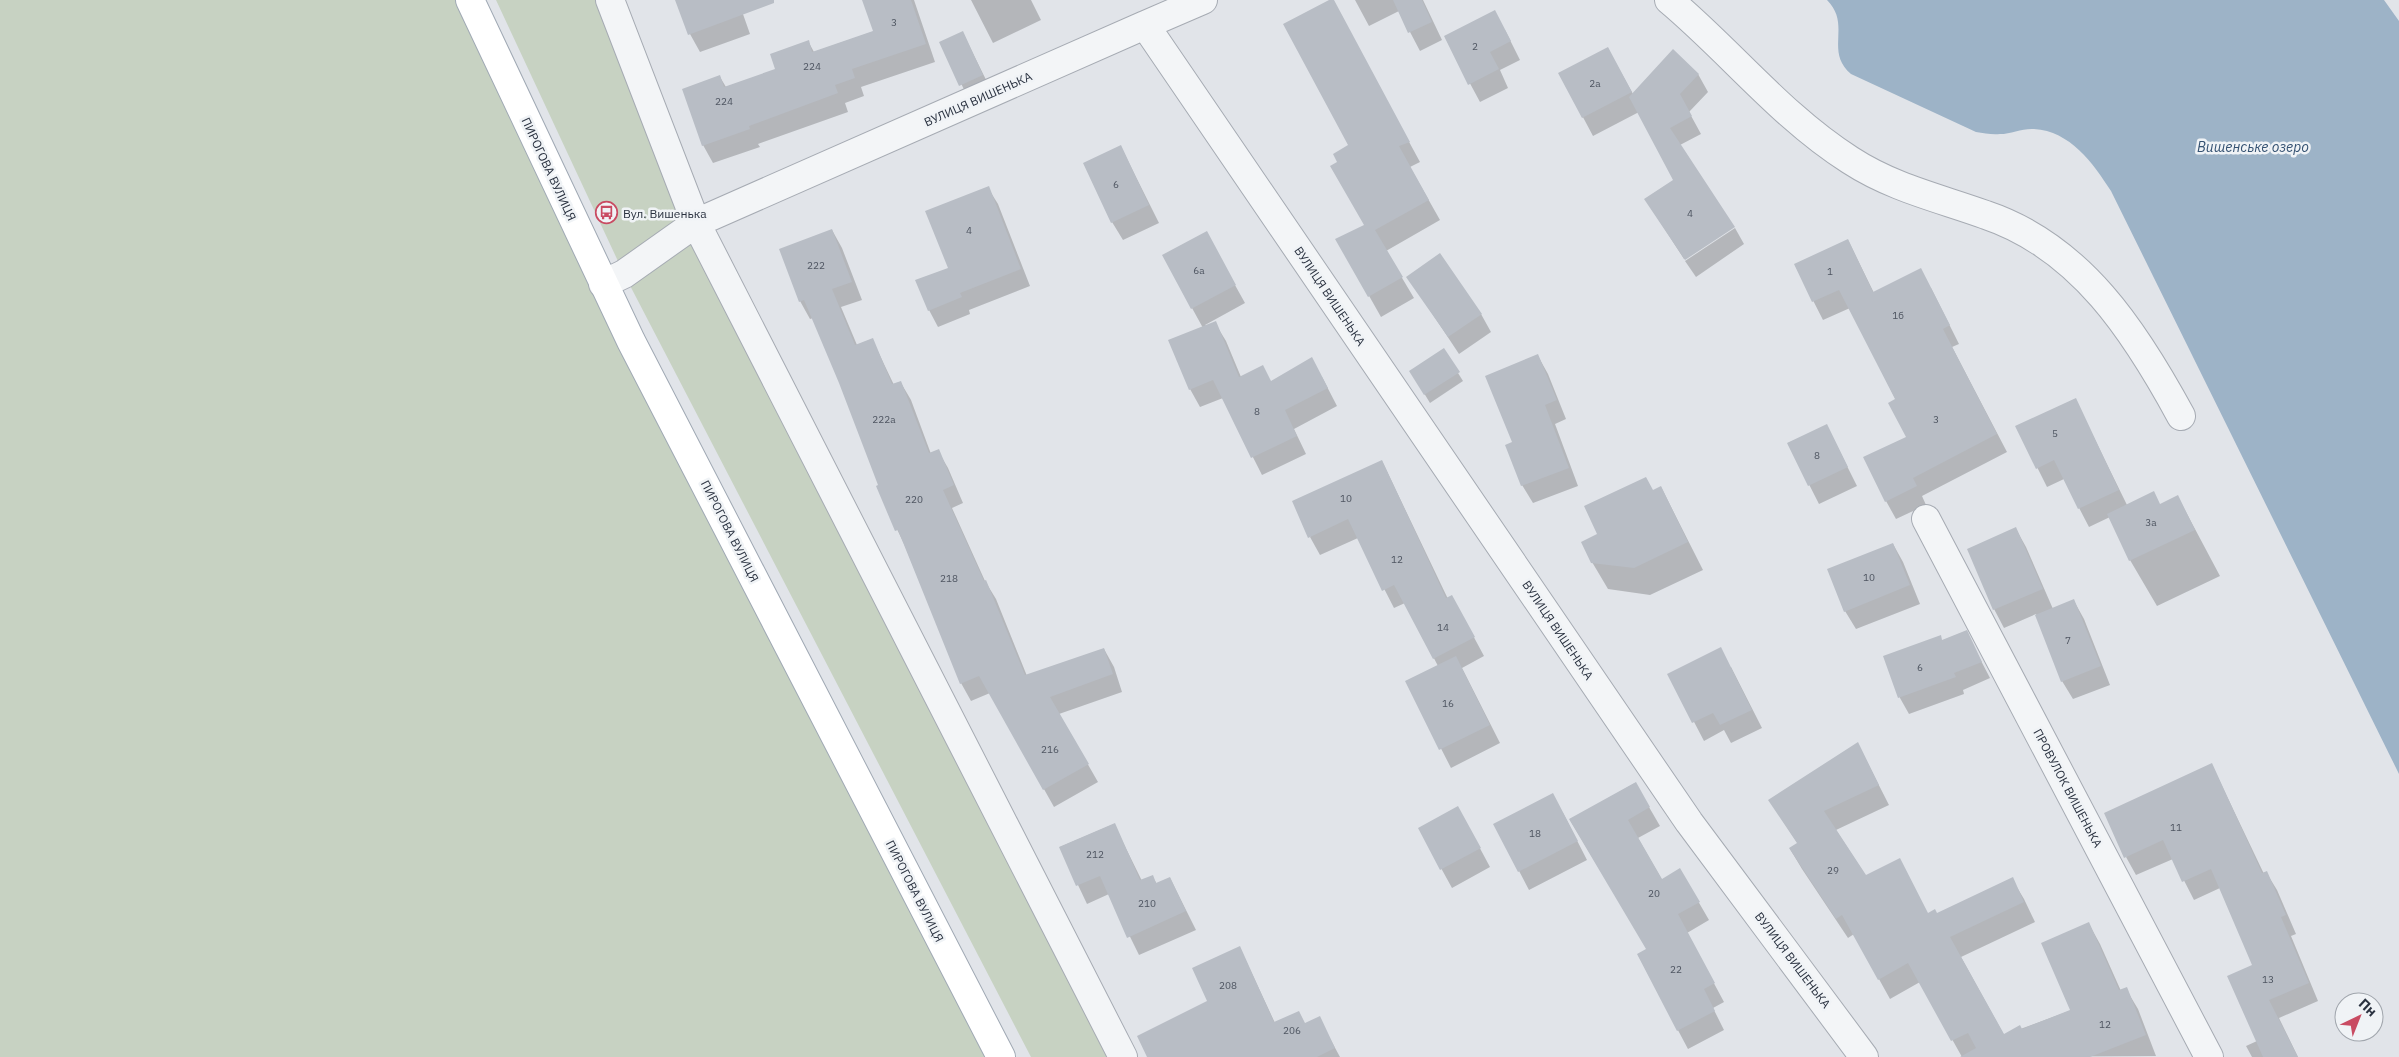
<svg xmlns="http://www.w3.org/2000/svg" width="2399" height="1057" font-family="'IBM Plex Sans',sans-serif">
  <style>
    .green { fill: #c7d2c2 }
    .water { fill: #9db3c7 }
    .shadow { fill: #0003 }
    .building { fill: #b8bdc5 }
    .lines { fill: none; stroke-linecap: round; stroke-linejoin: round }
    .minor-casing { stroke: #a6abb3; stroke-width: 30 }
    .major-casing { stroke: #a0a9b4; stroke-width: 30 }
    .minor { stroke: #f3f5f7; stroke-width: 28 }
    .major { stroke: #fff; stroke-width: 28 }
    .labels { text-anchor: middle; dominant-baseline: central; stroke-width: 5; stroke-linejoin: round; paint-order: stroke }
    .number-label { font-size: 10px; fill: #4e5561 }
    .street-label { font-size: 12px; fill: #2a3240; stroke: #f0f3f6 }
    .poi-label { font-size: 12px; fill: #2a3240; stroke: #f0f3f6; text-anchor: start }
    .water-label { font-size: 14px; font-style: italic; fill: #355272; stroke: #f0f3f6 }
  </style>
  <rect width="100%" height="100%" fill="#e1e4e9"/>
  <path class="green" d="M 0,0 L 470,0 L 1002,1057 L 0,1057 Z
    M 496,0 L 609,0 L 696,223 L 1123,1057 L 1031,1057 L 624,274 Z"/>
  <path class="water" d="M 1827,0 L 2384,0 L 2399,21 L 2399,774 L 2111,191 C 2093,163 2070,131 2034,129 C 2023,128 2011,134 2000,134 C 1992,135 1984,133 1976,132 L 1851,74 C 1824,51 1852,25 1827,0 Z"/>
  <path class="shadow" d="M 676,0 L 738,0 L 750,34 L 700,52 L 690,34 Z
    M 864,0 L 914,0 L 935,62 L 861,87 L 864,96 L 845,103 L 848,112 L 758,144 L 760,147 L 713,163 L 703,145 L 720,77 L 726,87 L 777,70 L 808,41 L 814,52 L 875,31 Z
    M 971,0 L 1031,0 L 1041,20 L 993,43 Z
    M 1332,0 L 1420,162 L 1410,167 L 1440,220 L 1386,251 L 1414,298 L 1381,317 L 1337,239 L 1366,226 L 1338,163 L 1349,146 Z
    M 1355,0 L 1423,0 L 1442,40 L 1420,51 L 1399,11 L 1369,26 Z
    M 1505,30 L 1520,60 L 1500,70 L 1508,88 L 1480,102 L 1445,37 Z
    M 963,33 L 993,94 L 971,104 L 941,42 Z
    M 1618,67 L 1633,94 L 1698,74 L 1708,92 L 1689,112 L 1701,134 L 1680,145 L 1733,226 L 1684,259 L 1646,200 L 1675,181 L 1639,112 L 1593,136 L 1560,74 Z
    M 1121,147 L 1159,223 L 1123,240 L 1112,222 Z
    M 988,188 L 998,204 L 1030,286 L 969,310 L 970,314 L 938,327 L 929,310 Z
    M 1735,228 L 1744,244 L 1696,277 L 1685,261 Z
    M 832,230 L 842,248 L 862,300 L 841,307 L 857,345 L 872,339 L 894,385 L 901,383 L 911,400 L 931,454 L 938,451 L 948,468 L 963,503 L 952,508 L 985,581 L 996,599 L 1027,676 L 1104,649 L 1114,667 L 1122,692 L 1059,714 L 1098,782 L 1054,807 L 990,693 L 971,701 L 961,683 L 905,546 L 877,487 L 880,486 L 840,383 L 813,318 L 810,319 L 800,301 Z
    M 1848,240 L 1874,293 L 1931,288 L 1959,344 L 1952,347 L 2007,452 L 1922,496 L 1926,505 L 1896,519 L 1886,501 L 1908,437 L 1896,400 L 1850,308 L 1823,320 L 1795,265 Z
    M 1216,251 L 1245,303 L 1205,325 L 1206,326 L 1215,323 L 1226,341 L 1241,377 L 1272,382 L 1322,377 L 1337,406 L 1294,429 L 1306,454 L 1262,475 L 1223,398 L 1200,407 L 1190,389 L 1203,328 L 1192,308 Z
    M 1408,277 L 1481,314 L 1491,332 L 1459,354 Z
    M 1538,356 L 1548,374 L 1566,419 L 1555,424 L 1578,486 L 1533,503 L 1522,485 L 1513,443 Z
    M 1458,373 L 1463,381 L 1430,403 L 1416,380 Z
    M 2075,399 L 2127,505 L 2160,505 L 2178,497 L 2220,576 L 2157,606 L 2130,560 L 2110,517 L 2089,527 L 2064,479 L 2047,487 L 2017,427 Z
    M 1827,426 L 1857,486 L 1819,504 L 1788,443 Z
    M 1382,461 L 1448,599 L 1462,615 L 1484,656 L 1462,668 L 1500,743 L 1451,768 L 1407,682 L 1438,666 L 1405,603 L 1394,608 L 1358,538 L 1320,555 L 1310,537 Z
    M 1661,487 L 1703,570 L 1650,595 L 1608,589 L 1592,562 L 1599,535 L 1653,491 Z
    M 2016,529 L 2026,547 L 2053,609 L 2074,601 L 2084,619 L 2110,685 L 2073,699 L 2062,681 L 2036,614 L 2004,628 L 1994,609 Z
    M 1893,544 L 1903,562 L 1920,604 L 1856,629 L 1845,611 Z
    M 1966,632 L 1990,678 L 1963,690 L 1964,694 L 1909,714 L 1900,698 L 1885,657 L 1943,641 Z
    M 1731,667 L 1762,728 L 1731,743 L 1724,730 L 1704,741 L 1669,674 Z
    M 1858,744 L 1889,805 L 1836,830 L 1866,876 L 1928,914 L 1936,915 L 2012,879 L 2024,899 L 2035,922 L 1961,957 L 2004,1035 L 2072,1010 L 2089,924 L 2100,944 L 2121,991 L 2126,989 L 2138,1009 L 2156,1056 L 1962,1057 L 1920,982 L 1890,999 L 1854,934 L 1848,938 L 1802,869 L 1790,849 L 1798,844 L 1770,801 Z
    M 2212,765 L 2264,874 L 2266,872 L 2277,890 L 2296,934 L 2291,936 L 2318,1001 L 2279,1018 L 2298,1057 L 2252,1057 L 2246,1046 L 2257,1041 L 2254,966 L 2220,888 L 2194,900 L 2173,859 L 2136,875 L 2126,857 Z
    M 1635,783 L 1660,826 L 1638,838 L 1662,880 L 1680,870 L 1709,920 L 1687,933 L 1724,1002 L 1713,1008 L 1724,1030 L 1688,1049 L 1638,955 L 1648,950 L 1570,820 Z
    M 1563,813 L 1587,860 L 1529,890 L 1495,825 Z
    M 1114,824 L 1142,881 L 1152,876 L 1157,884 L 1170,878 L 1196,930 L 1139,955 L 1109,894 L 1087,904 L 1060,847 Z
    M 1468,826 L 1490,867 L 1452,888 L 1419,828 Z
    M 1240,948 L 1275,1023 L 1305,1024 L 1319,1018 L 1340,1057 L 1149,1057 L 1209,1002 Z"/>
  <path class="building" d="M 675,0 L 774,0 L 774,3 L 688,35 Z
    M 862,0 L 911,0 L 926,44 L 852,69 L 855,78 L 835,85 L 838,93 L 749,126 L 750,129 L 702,146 L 682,89 L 720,75 L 724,87 L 775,69 L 770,54 L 809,40 L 812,52 L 873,31 Z
    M 1329,0 L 1334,0 L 1410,142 L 1399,146 L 1429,200 L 1375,230 L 1403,277 L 1368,297 L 1335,239 L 1364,225 L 1330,166 L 1337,162 L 1333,154 L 1348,145 L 1283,24 Z
    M 1393,0 L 1422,0 L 1432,22 L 1408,33 Z
    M 1495,10 L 1511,41 L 1490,52 L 1499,69 L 1468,85 L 1444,36 Z
    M 963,31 L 983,75 L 959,86 L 939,42 Z
    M 1608,47 L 1632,92 L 1582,118 L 1558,73 Z
    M 1673,49 L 1699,74 L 1680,94 L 1692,116 L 1670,128 L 1735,227 L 1685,260 L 1644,199 L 1673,180 L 1629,97 Z
    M 1121,145 L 1149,205 L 1111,223 L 1083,163 Z
    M 989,186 L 1021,269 L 960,293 L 962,297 L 928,311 L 915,280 L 948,268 L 925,211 Z
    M 832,229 L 852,282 L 832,289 L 855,345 L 873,338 L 892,384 L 901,381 L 929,453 L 939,449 L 954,485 L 943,490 L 984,581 L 986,580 L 1025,675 L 1104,648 L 1113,674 L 1050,697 L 1089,764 L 1043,790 L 979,676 L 960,684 L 898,530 L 895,531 L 876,486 L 878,485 L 839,383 L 804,300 L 799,302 L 779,249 Z
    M 1207,231 L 1236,285 L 1191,309 L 1162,255 Z
    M 1848,239 L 1873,292 L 1921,268 L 1950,325 L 1943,329 L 1997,434 L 1913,478 L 1917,486 L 1885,502 L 1863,457 L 1906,437 L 1888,403 L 1895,399 L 1839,290 L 1812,302 L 1794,264 Z
    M 1440,253 L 1482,314 L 1448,337 L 1406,277 Z
    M 1216,321 L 1239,377 L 1263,365 L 1271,381 L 1312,357 L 1328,388 L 1285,410 L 1297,436 L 1251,458 L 1213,380 L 1189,390 L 1168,340 Z
    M 1444,348 L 1460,372 L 1424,395 L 1409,371 Z
    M 1538,354 L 1557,400 L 1545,405 L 1569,468 L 1521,486 L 1505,445 L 1512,442 L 1485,376 Z
    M 2076,398 L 2119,490 L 2078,509 L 2054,460 L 2036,469 L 2015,426 Z
    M 1827,424 L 1848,467 L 1808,486 L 1787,443 Z
    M 1382,460 L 1446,598 L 1452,595 L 1475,637 L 1433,659 L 1394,585 L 1382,591 L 1348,519 L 1308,538 L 1292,501 Z
    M 1646,477 L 1653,490 L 1661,486 L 1688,542 L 1634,568 L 1591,563 L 1581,542 L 1597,534 L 1584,506 Z
    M 2154,491 L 2160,504 L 2178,495 L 2195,530 L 2129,561 L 2107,514 Z
    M 2016,527 L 2043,589 L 1993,610 L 1967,549 Z
    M 1893,543 L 1910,585 L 1844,612 L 1827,569 Z
    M 2074,599 L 2101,666 L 2061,682 L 2035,615 Z
    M 1967,630 L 1982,662 L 1954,673 L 1956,677 L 1898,698 L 1883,656 L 1941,635 L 1942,640 Z
    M 1721,647 L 1752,710 L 1720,725 L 1713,713 L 1692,723 L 1667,674 Z
    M 1456,656 L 1490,725 L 1439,750 L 1405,681 Z
    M 1858,742 L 1879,785 L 1824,811 L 1866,875 L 1900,858 L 1928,913 L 1935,909 L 1937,913 L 2013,877 L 2024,902 L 1950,937 L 2004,1034 L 2020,1025 L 2022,1029 L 2070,1010 L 2041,943 L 2089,922 L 2119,990 L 2127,987 L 2146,1035 L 2090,1057 L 1960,1057 L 1976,1048 L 1968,1033 L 1951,1041 L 1908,963 L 1878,980 L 1842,915 L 1836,919 L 1789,848 L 1797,843 L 1768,800 Z
    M 2212,763 L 2262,873 L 2267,871 L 2286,915 L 2281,917 L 2309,983 L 2269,1000 L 2298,1057 L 2263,1057 L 2227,976 L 2252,965 L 2211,869 L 2182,882 L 2163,840 L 2124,858 L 2104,813 Z
    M 1636,782 L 1650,807 L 1628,820 L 1662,879 L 1680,868 L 1700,902 L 1678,914 L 1715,983 L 1704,989 L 1715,1011 L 1677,1031 L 1637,954 L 1646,949 L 1569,819 Z
    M 1553,793 L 1578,841 L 1518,872 L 1493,824 Z
    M 1458,806 L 1481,848 L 1440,870 L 1418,828 Z
    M 1115,823 L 1140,880 L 1153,875 L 1156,883 L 1170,877 L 1186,911 L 1127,938 L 1100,876 L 1076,886 L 1059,847 Z
    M 1240,946 L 1274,1022 L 1299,1011 L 1305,1023 L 1320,1016 L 1335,1048 L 1317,1057 L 1147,1057 L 1137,1036 L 1207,1001 L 1192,968 Z"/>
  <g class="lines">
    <defs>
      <path id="minor" d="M 610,0 L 696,223 L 1123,1057
        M 1669,0 C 1730,51 1782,117 1850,160 C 1893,188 1939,198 1986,215 C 2081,247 2136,333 2181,416
        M 1145,25 L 1203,0
        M 603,284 L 624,274 L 696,223 L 1145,25 L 1689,822 L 1864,1057
        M 1926,519 L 2209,1057"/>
      <path id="major" d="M 470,0 L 631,341 L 1001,1057"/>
    </defs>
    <use href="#minor" class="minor-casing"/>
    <use href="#major" class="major-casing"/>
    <use href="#minor" class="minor"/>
    <use href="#major" class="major"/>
  </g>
  <defs>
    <symbol id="bus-ring" viewBox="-11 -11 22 22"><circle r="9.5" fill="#f0f3f6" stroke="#c94b62" stroke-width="1.5"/><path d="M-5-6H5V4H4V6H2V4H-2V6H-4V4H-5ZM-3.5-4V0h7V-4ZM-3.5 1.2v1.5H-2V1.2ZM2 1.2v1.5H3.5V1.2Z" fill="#c94b62"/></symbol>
  </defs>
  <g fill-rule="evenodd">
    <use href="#bus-ring" x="594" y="200" width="25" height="25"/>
  </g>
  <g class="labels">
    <g class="number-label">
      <text x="894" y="22">3</text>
      <text x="1475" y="46">2</text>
      <text x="812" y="66">224</text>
      <text x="1595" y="83">2а</text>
      <text x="724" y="101">224</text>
      <text x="1116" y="184">6</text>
      <text x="1690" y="213">4</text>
      <text x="969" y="230">4</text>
      <text x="816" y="265">222</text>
      <text x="1199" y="270">6а</text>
      <text x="1830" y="271">1</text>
      <text x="1898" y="315">1б</text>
      <text x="1257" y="411">8</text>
      <text x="884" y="419">222а</text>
      <text x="1936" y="419">3</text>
      <text x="2055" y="433">5</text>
      <text x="1817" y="455">8</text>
      <text x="1346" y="498">10</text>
      <text x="914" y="499">220</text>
      <text x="2151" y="522">3а</text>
      <text x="1397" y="559">12</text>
      <text x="1869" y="577">10</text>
      <text x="949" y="578">218</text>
      <text x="1443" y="627">14</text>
      <text x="2068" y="640">7</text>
      <text x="1920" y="667">6</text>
      <text x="1448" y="703">16</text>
      <text x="1050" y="749">216</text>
      <text x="2176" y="827">11</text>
      <text x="1535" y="833">18</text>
      <text x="1095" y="854">212</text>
      <text x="1833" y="870">29</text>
      <text x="1654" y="893">20</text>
      <text x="1147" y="903">210</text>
      <text x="1676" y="969">22</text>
      <text x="2268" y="979">13</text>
      <text x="1228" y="985">208</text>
      <text x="2105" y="1024">12</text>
      <text x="1292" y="1030">206</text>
    </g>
    <g class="street-label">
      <text transform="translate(978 99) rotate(-24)">ВУЛИЦЯ ВИШЕНЬКА</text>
      <text transform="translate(549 169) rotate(65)">ПИРОГОВА ВУЛИЦЯ</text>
      <text transform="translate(1330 296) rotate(56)">ВУЛИЦЯ ВИШЕНЬКА</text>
      <text transform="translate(730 531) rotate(63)">ПИРОГОВА ВУЛИЦЯ</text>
      <text transform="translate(1558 630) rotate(56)">ВУЛИЦЯ ВИШЕНЬКА</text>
      <text transform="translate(2068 788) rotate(62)">ПРОВУЛОК ВИШЕНЬКА</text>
      <text transform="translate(915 891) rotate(63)">ПИРОГОВА ВУЛИЦЯ</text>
      <text transform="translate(1793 960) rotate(53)">ВУЛИЦЯ ВИШЕНЬКА</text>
    </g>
    <g class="poi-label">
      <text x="623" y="213">Вул. Вишенька</text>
    </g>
    <g class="water-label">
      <text x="2253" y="147">Вишенське озеро</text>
    </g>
  </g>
  <g transform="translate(2359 1017) rotate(43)"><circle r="24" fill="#f0f3f6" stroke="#a1a6ad"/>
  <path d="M0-4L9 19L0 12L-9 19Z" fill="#c94b62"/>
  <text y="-8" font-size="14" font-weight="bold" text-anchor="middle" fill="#2a3240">Пн</text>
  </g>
</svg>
